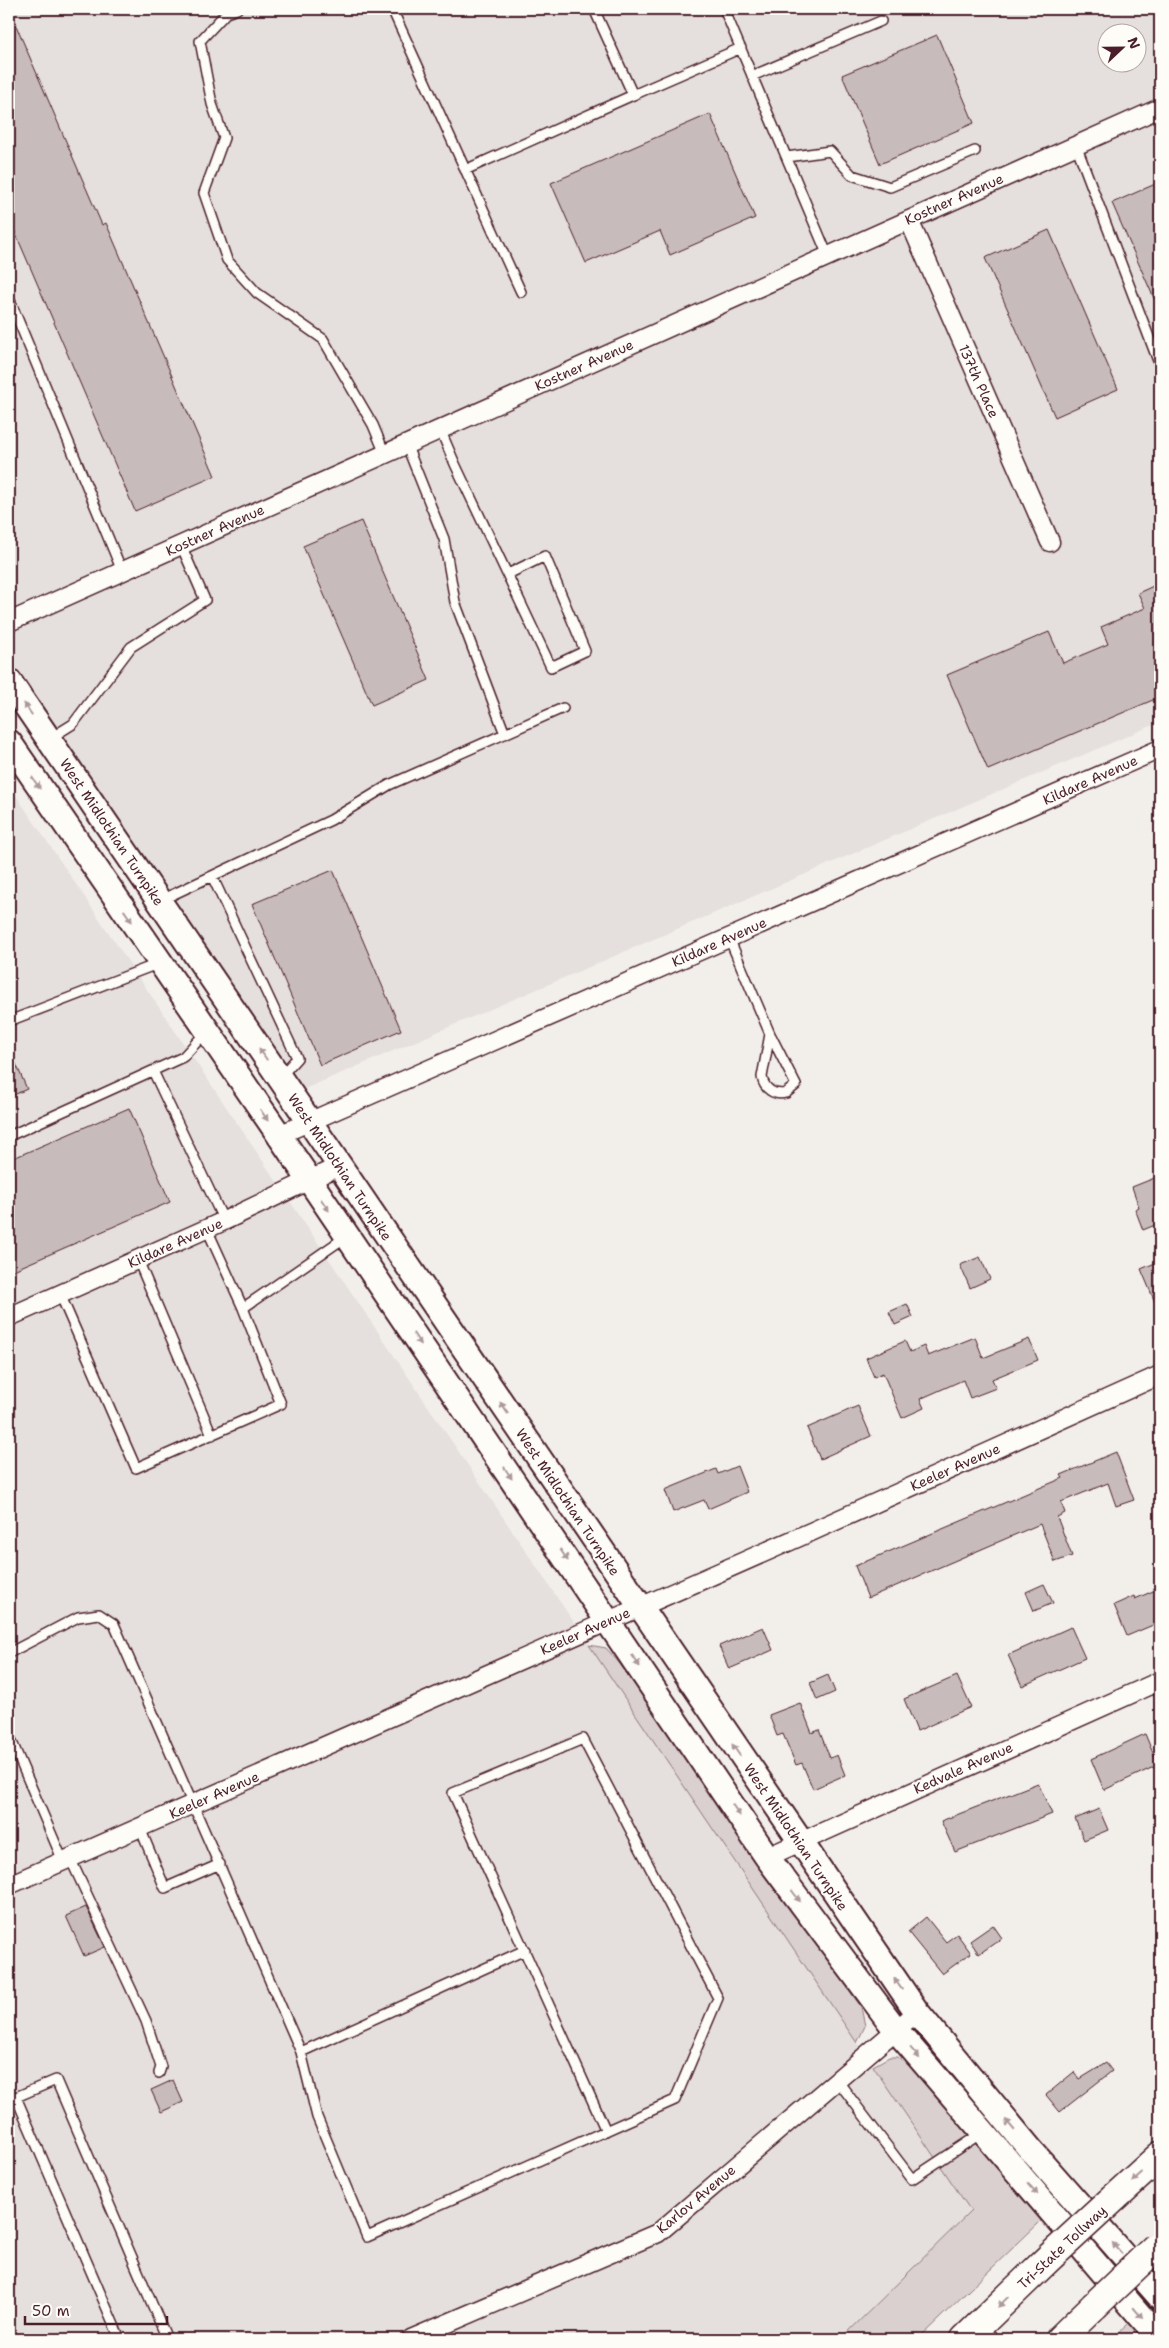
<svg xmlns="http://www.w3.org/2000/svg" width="1169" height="2348" font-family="'Shantell Sans',sans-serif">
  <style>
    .built { fill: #e5dfdd; fill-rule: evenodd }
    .green { fill: #d9d0cf; stroke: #92787d }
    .building { fill: #c8bbbb; stroke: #4a1f2b }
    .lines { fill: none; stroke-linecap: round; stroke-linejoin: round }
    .lane-casing { stroke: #4a1f2b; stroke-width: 12 }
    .street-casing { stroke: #4a1f2b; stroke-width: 21 }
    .secondary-casing { stroke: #4a1f2b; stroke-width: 28 }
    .highway-casing { stroke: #4a1f2b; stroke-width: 31 }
    .lane { stroke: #fdfcf7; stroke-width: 9 }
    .street { stroke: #fdfcf7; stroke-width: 18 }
    .secondary { stroke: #fdfcf7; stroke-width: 24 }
    .highway { stroke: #fdfcf7; stroke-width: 28 }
    .highway-bridge-casing { stroke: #4a1f2b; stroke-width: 31; stroke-linecap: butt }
    .highway-bridge { stroke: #fdfcf7; stroke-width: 28 }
    .oneway { fill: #ac999b }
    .labels { text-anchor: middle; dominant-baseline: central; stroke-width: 4; stroke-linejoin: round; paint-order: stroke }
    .street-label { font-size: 14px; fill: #4a1f2b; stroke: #fdfcf7 }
  </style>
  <rect width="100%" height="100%" fill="#f2efeb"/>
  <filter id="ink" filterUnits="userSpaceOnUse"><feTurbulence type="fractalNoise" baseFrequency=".02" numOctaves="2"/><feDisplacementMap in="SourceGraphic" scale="10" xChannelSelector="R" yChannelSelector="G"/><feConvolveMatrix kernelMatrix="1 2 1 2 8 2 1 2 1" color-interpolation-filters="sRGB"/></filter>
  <g filter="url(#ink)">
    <path class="built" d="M 9,9 L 1160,9 L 1160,722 L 302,1090 L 9,657 ZM 1106,32 L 1136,32 L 1136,62 L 1106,62 Z
      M 9,785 L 971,2211 L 841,2339 L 9,2339 Z"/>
    <path class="green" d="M 589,1645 L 606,1648 L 620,1664 L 861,2007 L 865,2026 L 857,2043 Z
      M 889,2057 L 898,2057 L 918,2073 L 1041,2221 L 918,2339 L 841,2339 L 971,2211 L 873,2066 Z
      M 1129,2323 L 1143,2339 L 1112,2339 Z"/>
    <path class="building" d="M 9,9 L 102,225 L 106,223 L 215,476 L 135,511 L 9,218 Z
      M 937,35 L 974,123 L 880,164 L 842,75 Z
      M 710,114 L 755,218 L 670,255 L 660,231 L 586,263 L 551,183 Z
      M 1160,182 L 1160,312 L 1112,203 Z
      M 1049,230 L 1118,389 L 1055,417 L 985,258 Z
      M 361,521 L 429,680 L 372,705 L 303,546 Z
      M 1160,583 L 1160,697 L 988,770 L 947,675 L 1049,632 L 1063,663 L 1108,644 L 1101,627 L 1145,608 L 1138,593 Z
      M 333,870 L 401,1030 L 320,1065 L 252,904 Z
      M 9,1048 L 27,1089 L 9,1097 Z
      M 129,1108 L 170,1202 L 9,1272 L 9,1160 Z
      M 1157,1177 L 1160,1187 L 1160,1223 L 1143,1230 L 1135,1209 L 1139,1207 L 1132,1187 Z
      M 980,1257 L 990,1279 L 970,1288 L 960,1265 Z
      M 1160,1261 L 1160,1314 L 1141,1269 Z
      M 907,1304 L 913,1317 L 895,1325 L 889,1312 Z
      M 975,1337 L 983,1358 L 1029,1339 L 1038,1360 L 992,1379 L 996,1388 L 970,1398 L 963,1380 L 920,1399 L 924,1408 L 902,1418 L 883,1373 L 874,1377 L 866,1358 L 905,1341 L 910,1352 L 924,1346 L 928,1356 Z
      M 858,1406 L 871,1436 L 820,1459 L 807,1428 Z
      M 1116,1452 L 1134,1500 L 1116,1506 L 1108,1483 L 1061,1502 L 1065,1513 L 1057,1517 L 1072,1556 L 1055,1562 L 1040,1524 L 868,1598 L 855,1566 L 1063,1478 L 1061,1475 Z
      M 737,1466 L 747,1492 L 708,1509 L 704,1500 L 673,1512 L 665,1490 L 716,1469 L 718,1474 Z
      M 1044,1584 L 1053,1603 L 1034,1611 L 1026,1592 Z
      M 1160,1588 L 1160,1622 L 1127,1636 L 1114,1605 L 1134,1596 L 1135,1599 Z
      M 763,1627 L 773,1650 L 729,1669 L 719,1646 Z
      M 1071,1627 L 1085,1658 L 1022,1686 L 1008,1655 Z
      M 828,1675 L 835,1692 L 817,1700 L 810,1683 Z
      M 957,1676 L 971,1707 L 917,1731 L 904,1699 Z
      M 800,1703 L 812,1733 L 819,1730 L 830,1758 L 837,1755 L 845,1775 L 813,1789 L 802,1763 L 796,1765 L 783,1734 L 777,1736 L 769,1715 Z
      M 1145,1734 L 1158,1765 L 1104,1790 L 1091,1759 Z
      M 1038,1783 L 1052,1814 L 955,1852 L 941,1821 Z
      M 1099,1809 L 1108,1830 L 1084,1840 L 1075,1819 Z
      M 86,1907 L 105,1947 L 84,1956 L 66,1916 Z
      M 926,1917 L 946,1942 L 957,1934 L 971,1953 L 942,1974 L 908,1932 Z
      M 993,1925 L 1002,1938 L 979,1954 L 970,1941 Z
      M 1106,2063 L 1112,2071 L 1060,2112 L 1046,2095 L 1074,2072 L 1080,2079 Z
      M 173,2080 L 183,2102 L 161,2112 L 151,2090 Z"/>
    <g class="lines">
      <defs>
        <path id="lane" d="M 237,9 L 226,13 L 200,41 L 212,104 L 224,138 L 204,193 L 227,260 L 257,293 L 323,339 L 373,425 L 385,454
          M 392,9 L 521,292
          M 594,9 L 633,95 L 741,48
          M 724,9 L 828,256
          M 752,76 L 881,21
          M 1076,145 L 1160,366
          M 787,157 L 830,151 L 852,175 L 890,187 L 975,151
          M 465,170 L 633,95
          M 9,298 L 122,571
          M 440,429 L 455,464 L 551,667 L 585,651 L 545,556 L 508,574
          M 406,444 L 444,539 L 455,602 L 505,734
          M 49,739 L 73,724 L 131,647 L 205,600 L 181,545
          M 212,876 L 297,1058 L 281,1076
          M 159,901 L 331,820 L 389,785 L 563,708
          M 729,938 L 770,1034 L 796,1085 L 786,1093 C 774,1096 764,1089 762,1077 L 770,1034
          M 9,1021 L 160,963
          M 153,1071 L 224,1221
          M 9,1136 L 183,1057 L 207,1031
          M 207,1229 L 243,1308 L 347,1236
          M 138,1260 L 212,1435
          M 60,1294 L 136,1468 L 281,1404 L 243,1308
          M 9,1653 L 78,1617 L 99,1614 L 114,1624 L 301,2052 L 317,2117 L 367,2237 L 675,2100 L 718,1998 L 583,1739 L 453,1793 L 606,2131
          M 9,1735 L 63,1861
          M 140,1828 L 165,1888 L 220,1864
          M 70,1858 L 146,2021 L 161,2067 L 159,2073
          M 301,2052 L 525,1950
          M 837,2080 L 912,2179 L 983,2132
          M 16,2097 L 120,2339
          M 9,2100 L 56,2080 L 167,2339"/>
        <path id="street" d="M 909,220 L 1050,542
          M 9,622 L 1160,108
          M 279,1135 L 1160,749
          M 9,1317 L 224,1221 L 339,1166
          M 767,1857 L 1160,1681
          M 9,1885 L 813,1531 L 1160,1375
          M 411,2339 L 658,2233 L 917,2012"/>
        <path id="secondary" d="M 9,681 L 917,2012 L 1030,2149 L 1160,2297
          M 9,742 L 279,1135 L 767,1857 L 896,2030 L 1160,2339"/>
        <path id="highway" d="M 1114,2198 L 1160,2156
          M 965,2339 L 1051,2256
          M 1060,2339 L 1094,2306"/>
      </defs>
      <use href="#lane" class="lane-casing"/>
      <use href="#street" class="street-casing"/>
      <use href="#secondary" class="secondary-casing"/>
      <use href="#highway" class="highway-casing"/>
      <use href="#lane" class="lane"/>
      <use href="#street" class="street"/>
      <use href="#secondary" class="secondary"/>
      <use href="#highway" class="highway"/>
      <defs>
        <path id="highway-bridge" d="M 1051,2256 L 1114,2198
          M 1094,2306 L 1156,2247"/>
      </defs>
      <use href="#highway-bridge" class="highway-bridge-casing"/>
      <use href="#highway-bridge" class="highway-bridge"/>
    </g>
    <defs><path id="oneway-solid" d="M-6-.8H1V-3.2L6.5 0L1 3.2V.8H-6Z" transform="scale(1.25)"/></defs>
    <g class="oneway">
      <use href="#oneway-solid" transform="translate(28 709) rotate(-124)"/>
      <use href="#oneway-solid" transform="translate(36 783) rotate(55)"/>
      <use href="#oneway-solid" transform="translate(128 916) rotate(55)"/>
      <use href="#oneway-solid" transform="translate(263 1054) rotate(-124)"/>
      <use href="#oneway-solid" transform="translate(264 1115) rotate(56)"/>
      <use href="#oneway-solid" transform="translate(325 1205) rotate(56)"/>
      <use href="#oneway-solid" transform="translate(417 1339) rotate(56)"/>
      <use href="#oneway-solid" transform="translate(504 1408) rotate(-124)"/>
      <use href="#oneway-solid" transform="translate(508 1473) rotate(56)"/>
      <use href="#oneway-solid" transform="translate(564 1555) rotate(56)"/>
      <use href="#oneway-solid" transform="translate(636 1661) rotate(56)"/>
      <use href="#oneway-solid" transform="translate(736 1750) rotate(-124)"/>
      <use href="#oneway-solid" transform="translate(736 1810) rotate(56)"/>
      <use href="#oneway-solid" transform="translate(796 1896) rotate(53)"/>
      <use href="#oneway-solid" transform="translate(898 1984) rotate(-125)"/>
      <use href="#oneway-solid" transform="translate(915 2053) rotate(49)"/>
      <use href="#oneway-solid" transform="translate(1010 2125) rotate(-130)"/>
      <use href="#oneway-solid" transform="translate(1137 2177) rotate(138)"/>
      <use href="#oneway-solid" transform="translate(1033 2189) rotate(49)"/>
      <use href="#oneway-solid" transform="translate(1117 2248) rotate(-131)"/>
      <use href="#oneway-solid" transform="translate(1003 2302) rotate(136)"/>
      <use href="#oneway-solid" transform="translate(1138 2313) rotate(50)"/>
    </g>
  </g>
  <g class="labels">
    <g class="street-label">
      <text transform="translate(954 199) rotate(-24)">Kostner Avenue</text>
      <text transform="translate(584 365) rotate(-24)">Kostner Avenue</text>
      <text transform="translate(979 381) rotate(66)">137th Place</text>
      <text transform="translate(215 530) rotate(-24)">Kostner Avenue</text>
      <text transform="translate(1090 780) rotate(-24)">Kildare Avenue</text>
      <text transform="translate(112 832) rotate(56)">West Midlothian Turnpike</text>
      <text transform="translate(719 942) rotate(-24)">Kildare Avenue</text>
      <text transform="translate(340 1167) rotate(56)">West Midlothian Turnpike</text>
      <text transform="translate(175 1243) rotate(-24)">Kildare Avenue</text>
      <text transform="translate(955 1467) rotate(-24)">Keeler Avenue</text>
      <text transform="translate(568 1502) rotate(56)">West Midlothian Turnpike</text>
      <text transform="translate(585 1631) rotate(-24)">Keeler Avenue</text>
      <text transform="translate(963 1768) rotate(-24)">Kedvale Avenue</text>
      <text transform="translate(214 1795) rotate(-24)">Keeler Avenue</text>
      <text transform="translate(796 1837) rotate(56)">West Midlothian Turnpike</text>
      <text transform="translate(696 2199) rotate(-40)">Karlov Avenue</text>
      <text transform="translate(1062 2247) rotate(-43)">Tri-State Tollway</text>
    </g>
  </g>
  <rect width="1169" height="2348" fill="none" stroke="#fdfcf7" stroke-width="30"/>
  <rect x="15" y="15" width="1139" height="2318" fill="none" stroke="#4a1f2b" stroke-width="2" filter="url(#ink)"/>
  <g transform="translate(1122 48) rotate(68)"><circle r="24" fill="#fdfcf7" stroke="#b5a4a5"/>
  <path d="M0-4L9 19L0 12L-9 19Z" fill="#4a1f2b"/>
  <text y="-8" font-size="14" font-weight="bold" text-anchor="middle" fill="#4a1f2b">N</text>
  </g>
  <path d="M25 2316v8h142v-8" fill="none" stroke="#4a1f2b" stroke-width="2.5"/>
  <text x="32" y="2316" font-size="15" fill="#4a1f2b" stroke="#fdfcf7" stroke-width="4" paint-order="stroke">50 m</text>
</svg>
